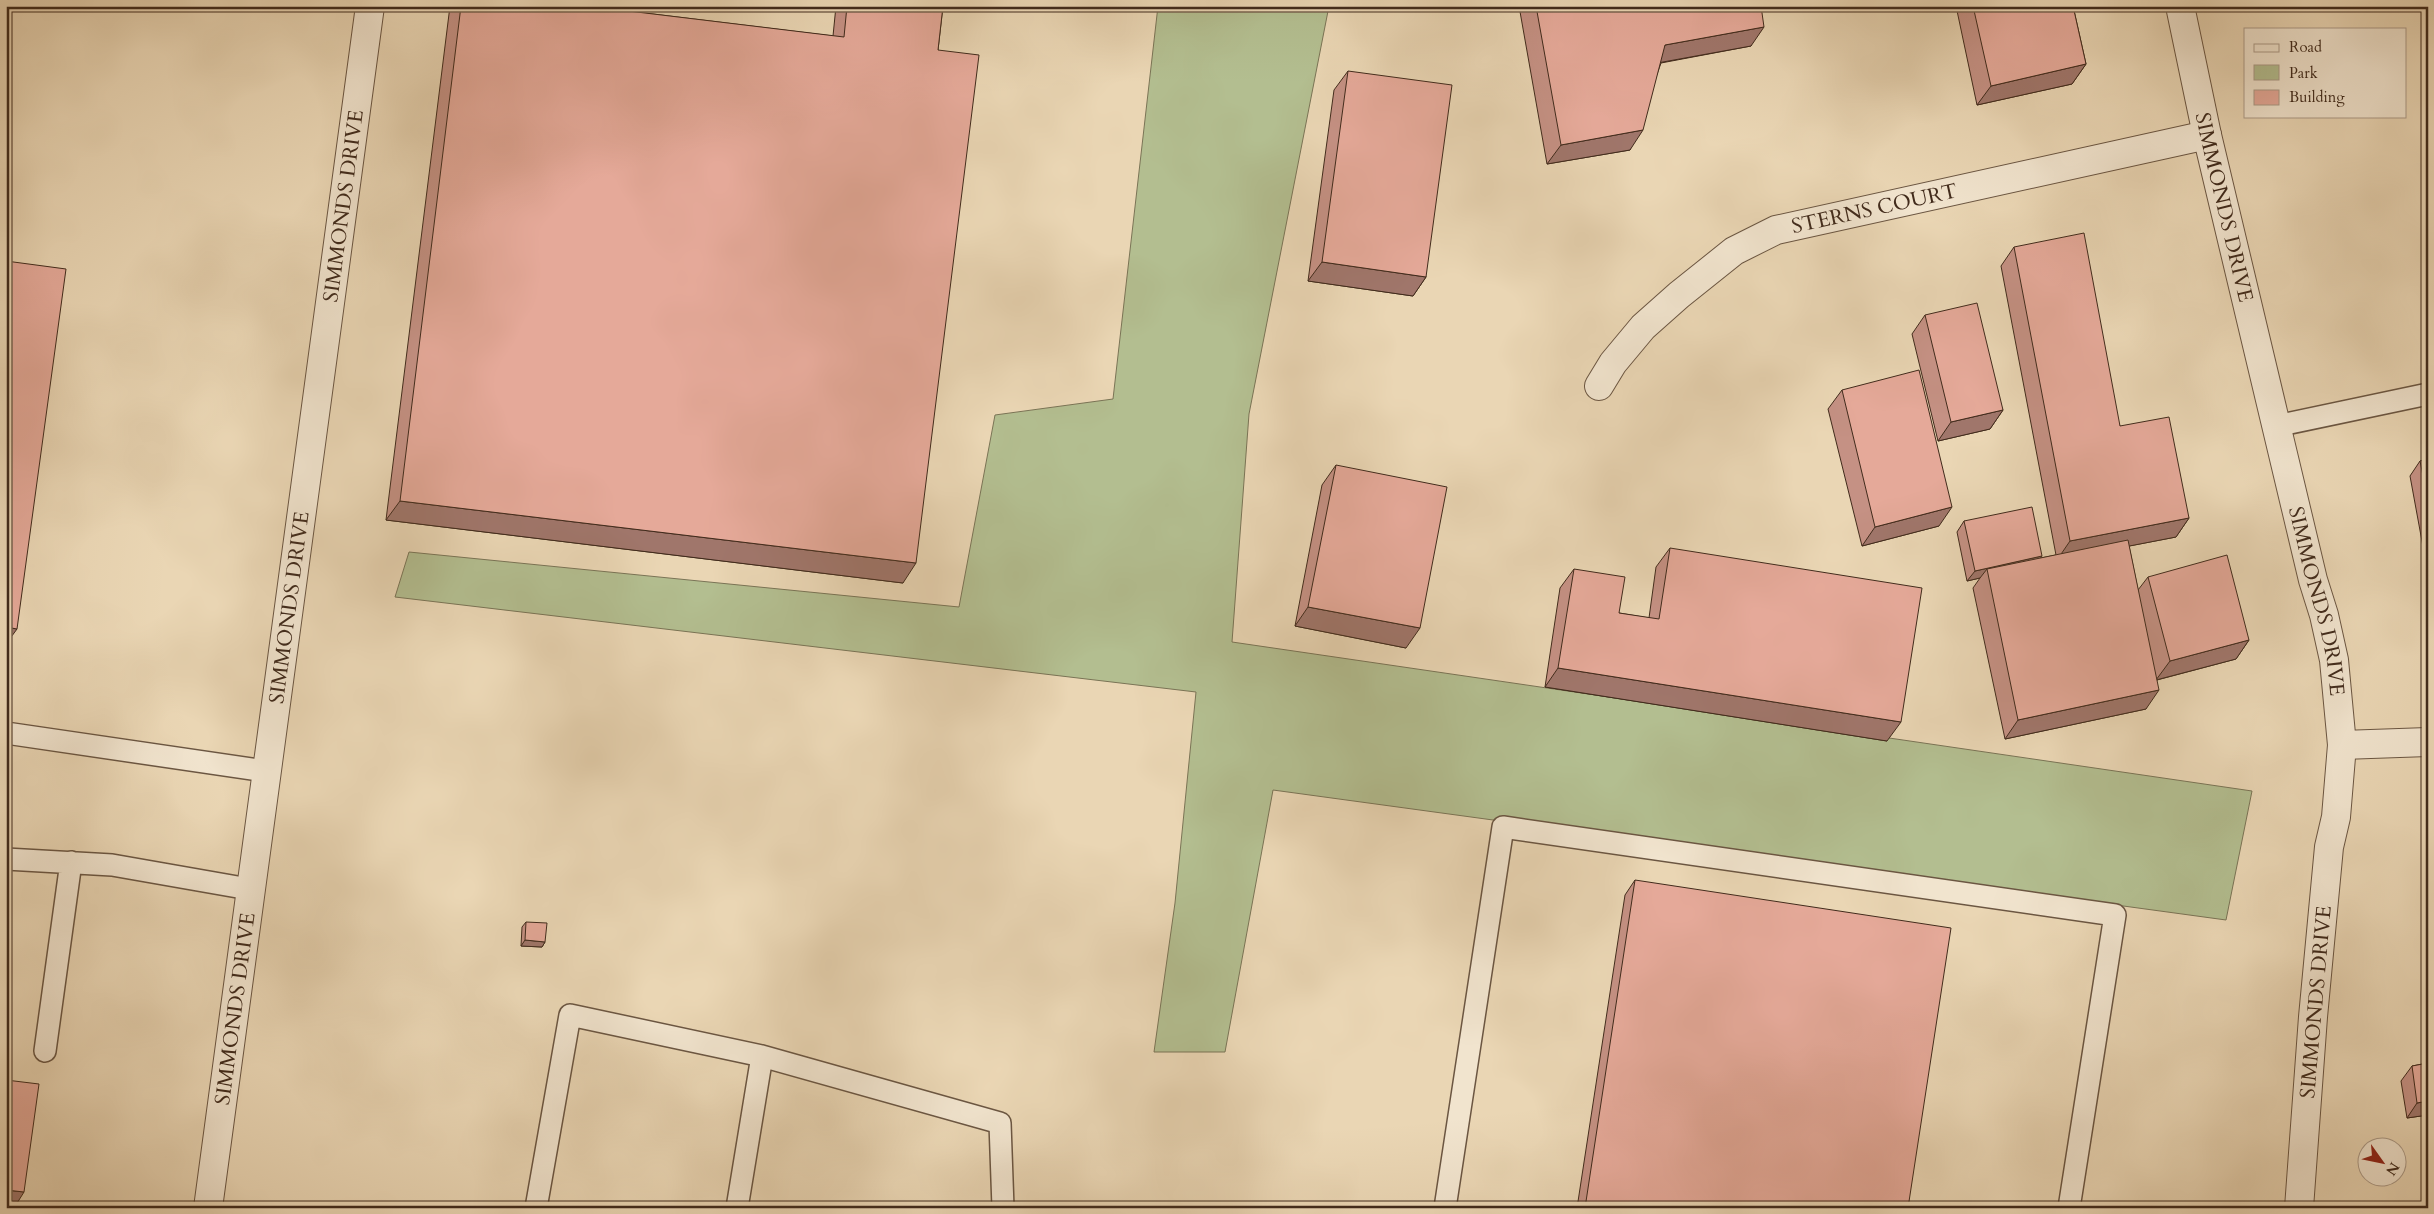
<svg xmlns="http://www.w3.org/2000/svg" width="2434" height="1214" font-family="Cardo,serif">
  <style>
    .green { fill: #b3be90; stroke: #7a7456 }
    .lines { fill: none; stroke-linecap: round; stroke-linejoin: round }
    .service-casing { stroke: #6b5642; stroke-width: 24 }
    .minor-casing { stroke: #6b5642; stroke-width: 30 }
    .service { stroke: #f1e4ce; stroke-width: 21 }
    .minor { stroke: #f1e4ce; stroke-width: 28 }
    .wall { fill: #c59184; stroke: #412b1c }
    .shaded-wall { fill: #a0766b; stroke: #412b1c }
    .building { fill: #e5a999; stroke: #412b1c }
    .labels { text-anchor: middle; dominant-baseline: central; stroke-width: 4; stroke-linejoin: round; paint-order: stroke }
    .street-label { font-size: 21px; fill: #412b1c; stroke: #f1e4ce }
  </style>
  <rect width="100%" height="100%" fill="#ead6b4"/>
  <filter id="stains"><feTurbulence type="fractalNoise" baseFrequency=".004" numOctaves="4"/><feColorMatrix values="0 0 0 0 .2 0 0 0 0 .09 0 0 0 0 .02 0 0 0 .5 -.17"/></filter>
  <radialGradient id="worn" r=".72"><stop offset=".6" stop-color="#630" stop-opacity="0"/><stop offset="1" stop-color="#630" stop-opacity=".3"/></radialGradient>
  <path class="green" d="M 72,6 L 270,6 L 268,10 Z
    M 1158,6 L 1329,6 L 1249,414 L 1232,642 L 2252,791 L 2226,920 L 1273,790 L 1225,1052 L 1154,1052 L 1175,903 L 1196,692 L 395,597 L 409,552 L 959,607 L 995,415 L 1113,399 Z"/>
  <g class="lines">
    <defs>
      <path id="service" d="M 2276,426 L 2428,394
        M 6,733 L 265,771
        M 6,859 L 112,865 L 249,889
        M 45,1051 L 71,862
        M 536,1208 L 570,1015 L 762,1056 L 1000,1123 L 1003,1208
        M 737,1208 L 762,1056
        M 1445,1208 L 1503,827 L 2115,915 L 2069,1208"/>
      <g id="minor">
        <path id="s1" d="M 2180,6 L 2207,135 L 2313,580 L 2324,615 L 2334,660 L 2342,745 L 2336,817 L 2329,847 L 2313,1017 L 2299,1208"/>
        <path id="s2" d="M 1599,386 L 1613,363 L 1643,327 L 1679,295 L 1734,251 L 1776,230 L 2207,135"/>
        <path d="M 2342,745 L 2428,742"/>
        <path id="s3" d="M 208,1208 L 370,6"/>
      </g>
    </defs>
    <use href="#service" class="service-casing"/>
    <use href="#minor" class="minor-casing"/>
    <use href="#service" class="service"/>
    <use href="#minor" class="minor"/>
  </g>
  <path class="wall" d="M 450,6 L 587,6 L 833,36 L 836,6 L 943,6 L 938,50 L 903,583 L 386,520 Z
    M 1519,6 L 1761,6 L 1751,46 L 1661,63 L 1630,150 L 1547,164 Z
    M 1956,6 L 2073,6 L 2086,64 L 2072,84 L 1977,105 Z
    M 1348,71 L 1426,277 L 1413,296 L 1308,281 L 1334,90 Z
    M 2014,247 L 2120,426 L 2189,518 L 2176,537 L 2129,546 L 2138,590 L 2148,577 L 2249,640 L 2236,659 L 2157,680 L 2146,709 L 2005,739 L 1973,588 L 1980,578 L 1967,581 L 1957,532 L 1964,521 L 2041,558 L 2056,555 L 2001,266 Z
    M 1925,315 L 2003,410 L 1990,429 L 1938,441 L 1912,334 Z
    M 1842,390 L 1939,526 L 1862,546 L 1828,409 Z
    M 2428,459 L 2428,574 L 2410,476 L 2420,461 Z
    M 1336,465 L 1406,648 L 1295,626 L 1322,485 Z
    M 1670,548 L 1887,741 L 1545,687 L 1560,588 L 1574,569 L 1619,613 L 1649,618 L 1656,567 Z
    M 1635,880 L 1908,1208 L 1577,1208 L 1625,895 Z
    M 526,922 L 545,942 L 542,947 L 521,946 L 522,927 Z
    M 2428,1063 L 2428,1115 L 2407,1118 L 2401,1081 L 2412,1066 Z"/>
  <path class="shaded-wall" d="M 1764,27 L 1751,46 L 1652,64 L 1665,45 Z
    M 2086,64 L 2072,84 L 1977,105 L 1991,86 Z
    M 1643,130 L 1630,150 L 1547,164 L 1561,145 Z
    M 1322,262 L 1426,277 L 1413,296 L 1308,281 Z
    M 2003,410 L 1990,429 L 1938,441 L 1951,422 Z
    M 400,501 L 916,563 L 903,583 L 386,520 Z
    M 1952,507 L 1939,526 L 1862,546 L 1875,527 Z
    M 2189,518 L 2176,537 L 2057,560 L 2070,541 Z
    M 2042,556 L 2035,567 L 1987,569 L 1980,578 L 1967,581 L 1975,571 Z
    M 1308,607 L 1420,628 L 1406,648 L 1295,626 Z
    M 6,627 L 17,629 L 6,644 Z
    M 2249,640 L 2236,659 L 2156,680 L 2170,661 Z
    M 1558,668 L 1901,722 L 1887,741 L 1545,687 Z
    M 2159,690 L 2146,709 L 2005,739 L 2018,720 Z
    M 525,940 L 545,942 L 542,947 L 521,946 Z
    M 2428,1101 L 2428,1115 L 2407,1118 L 2417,1103 Z
    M 6,1190 L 24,1192 L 14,1208 L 6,1208 Z"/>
  <path class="building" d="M 461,6 L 587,6 L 844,37 L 847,6 L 943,6 L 938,50 L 979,55 L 916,563 L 400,501 Z
    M 1536,6 L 1761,6 L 1764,27 L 1665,45 L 1643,130 L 1561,145 Z
    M 1973,6 L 2073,6 L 2086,64 L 1991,86 Z
    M 1348,71 L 1452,85 L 1426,277 L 1322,262 Z
    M 2084,233 L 2120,426 L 2169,417 L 2189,518 L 2070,541 L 2014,247 Z
    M 6,261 L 66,269 L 17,629 L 6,627 Z
    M 1977,303 L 2003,410 L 1951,422 L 1925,315 Z
    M 1919,370 L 1952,507 L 1875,527 L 1842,390 Z
    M 2428,459 L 2428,501 L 2420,461 Z
    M 1336,465 L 1447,487 L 1420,628 L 1308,607 Z
    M 2032,507 L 2042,556 L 1975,571 L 1964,521 Z
    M 2128,540 L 2159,690 L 2018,720 L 1987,569 Z
    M 1670,548 L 1922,588 L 1901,722 L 1558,668 L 1574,569 L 1625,577 L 1619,613 L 1659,619 Z
    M 2227,555 L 2249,640 L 2170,661 L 2148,577 Z
    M 1635,880 L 1951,928 L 1908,1208 L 1585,1208 Z
    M 526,922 L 547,923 L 545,942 L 525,940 Z
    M 2428,1063 L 2428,1101 L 2417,1103 L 2412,1066 Z
    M 6,1080 L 39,1084 L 24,1192 L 6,1190 Z"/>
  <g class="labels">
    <g class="street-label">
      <text stroke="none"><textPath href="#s3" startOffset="1011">SIMMONDS DRIVE</textPath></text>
      <text stroke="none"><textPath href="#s1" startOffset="206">SIMMONDS DRIVE</textPath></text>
      <text stroke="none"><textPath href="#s2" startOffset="340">STERNS COURT</textPath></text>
      <text stroke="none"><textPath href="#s1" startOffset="611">SIMMONDS DRIVE</textPath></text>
      <text stroke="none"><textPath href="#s3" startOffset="606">SIMMONDS DRIVE</textPath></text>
      <text transform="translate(2316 1002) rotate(-85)">SIMMONDS DRIVE</text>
      <text stroke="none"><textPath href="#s3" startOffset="201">SIMMONDS DRIVE</textPath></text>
    </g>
  </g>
  <rect width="2434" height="1214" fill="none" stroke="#ead6b4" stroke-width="25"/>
  <rect x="8" y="8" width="2419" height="1199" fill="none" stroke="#412b1c" stroke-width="2.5"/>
  <rect x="12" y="12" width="2409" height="1189" fill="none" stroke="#412b1c"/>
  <rect x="2244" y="28" width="162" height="90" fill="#f1e4ce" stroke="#ab9a87"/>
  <rect x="2254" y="44" width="25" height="8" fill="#f1e4ce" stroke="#ab9a87"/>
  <text x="2289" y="52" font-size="15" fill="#412b1c">Road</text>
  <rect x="2254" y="65" width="25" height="15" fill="#b3be90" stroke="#ab9a87"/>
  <text x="2289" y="78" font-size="15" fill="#412b1c">Park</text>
  <rect x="2254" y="90" width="25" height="15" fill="#e5a999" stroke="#ab9a87"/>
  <text x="2289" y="102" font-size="15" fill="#412b1c">Building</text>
  <g transform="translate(2382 1162) rotate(123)"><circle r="24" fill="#f1e4ce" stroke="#ab9a87"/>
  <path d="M0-4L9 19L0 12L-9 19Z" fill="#8f2418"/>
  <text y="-8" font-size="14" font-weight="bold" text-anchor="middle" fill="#412b1c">N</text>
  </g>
  <rect width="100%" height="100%" filter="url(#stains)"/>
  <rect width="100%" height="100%" fill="url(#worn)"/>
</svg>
